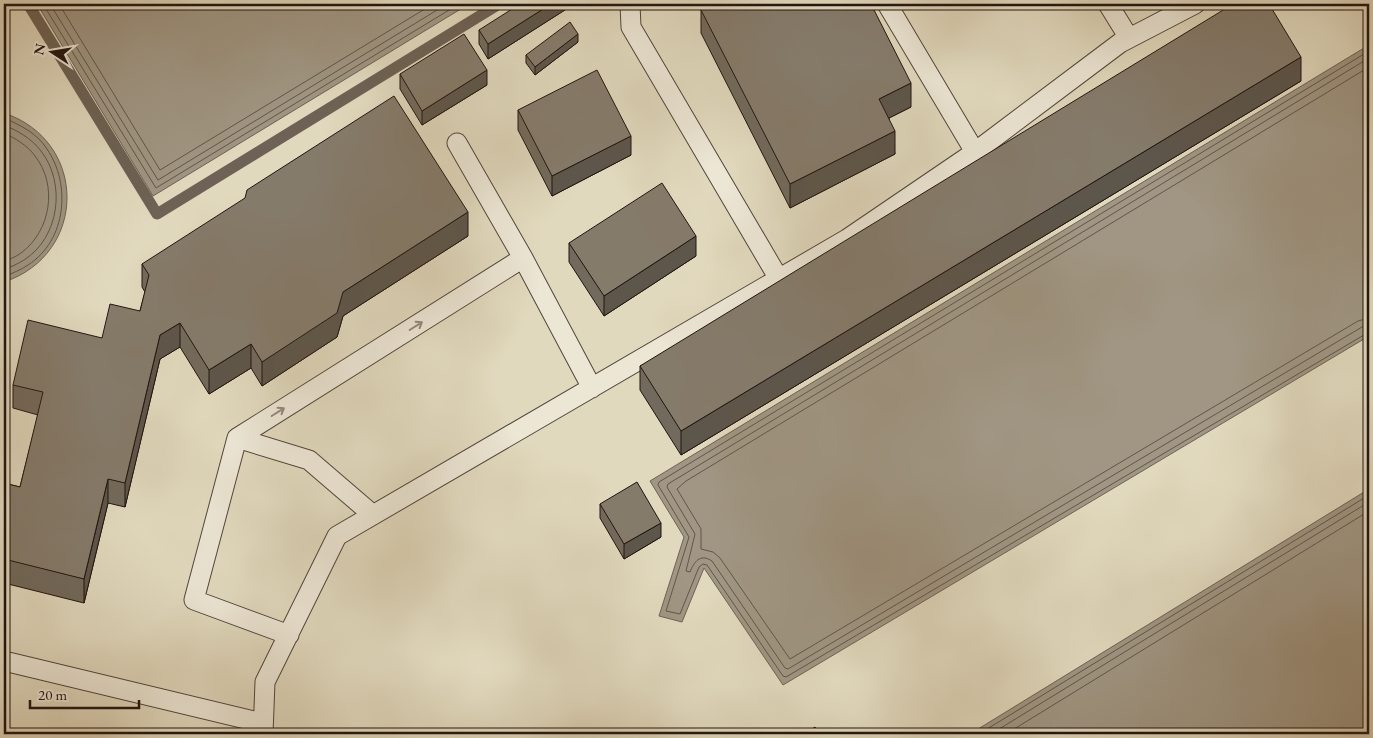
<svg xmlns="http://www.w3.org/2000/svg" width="1373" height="738" font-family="'EB Garamond',serif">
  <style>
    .water { fill: #a09683; stroke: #6d6255 }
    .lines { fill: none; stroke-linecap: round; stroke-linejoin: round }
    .shore { stroke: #60564a; stroke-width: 1 }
    .stream { stroke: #6d6255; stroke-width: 11 }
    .lane-casing { stroke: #51463c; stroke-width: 21 }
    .lane { stroke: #ece6d5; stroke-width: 19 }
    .wall { fill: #726a5c; stroke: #211511 }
    .shaded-wall { fill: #5d564b; stroke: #211511 }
    .building { fill: #857b6b; stroke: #211511 }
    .oneway { stroke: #91887d }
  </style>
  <rect width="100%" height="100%" fill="#e1d9be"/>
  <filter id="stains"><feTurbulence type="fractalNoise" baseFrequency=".004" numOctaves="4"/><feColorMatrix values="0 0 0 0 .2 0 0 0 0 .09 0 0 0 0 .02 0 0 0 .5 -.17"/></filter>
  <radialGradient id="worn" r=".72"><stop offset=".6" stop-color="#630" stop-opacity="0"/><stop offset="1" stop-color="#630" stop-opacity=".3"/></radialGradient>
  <path class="water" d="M 37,4 L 469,4 L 153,196 Z
    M 1369,45 L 1369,336 L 783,685 L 704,568 L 682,622 L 659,616 L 684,537 L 650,481 Z
    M 4,113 C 88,141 88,254 4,282 Z
    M 1369,489 L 1369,734 L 970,734 Z"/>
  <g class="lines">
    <path class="shore" d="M 43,4 L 156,188 L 459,4
      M 50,4 L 158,180 L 447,4
      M 59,4 L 160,170 L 433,4
      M 1369,51 L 659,482 L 658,485 L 689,537 L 666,611 L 680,614 L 699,567 L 703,564 L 707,565 L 783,676 L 786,677 L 1369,332
      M 1369,58 L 668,484 L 667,487 L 695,534 L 686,571 L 690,572 C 694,562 700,553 712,561 L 785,668 L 788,669 L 1362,327 L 1369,326
      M 1369,67 L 686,481 L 677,489 L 701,529 L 701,549 L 713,552 L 720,558 L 790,659 L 1358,321 L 1369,318
      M 4,118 C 20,125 37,133 47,149 C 71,184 67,240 28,265 C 21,270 12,273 4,277
      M 4,125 C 18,131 31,138 41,151 C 66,183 60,237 24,260 C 18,264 10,267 4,270
      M 4,133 C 16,139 27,145 35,156 C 58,185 51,231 21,253 C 16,257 9,259 4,262
      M 979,734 L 1369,495
      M 991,734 L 1369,502
      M 1006,734 L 1369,511"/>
    <path class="stream" d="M 28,4 L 157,214 L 499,4"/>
    <defs>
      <path id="lane" d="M 630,4 L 631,27 L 779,279
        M 887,4 L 975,152
        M 1108,4 L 1129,38
        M 457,143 L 523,258 L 592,388
        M 237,438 L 523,258
        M 289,635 L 194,600 L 237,438 L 309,460 L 373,515
        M 4,661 L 262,723
        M 263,734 L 265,682 L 337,536 L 847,239 L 975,152 L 1120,43 L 1195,4"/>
    </defs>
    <use href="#lane" class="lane-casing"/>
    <use href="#lane" class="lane"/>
  </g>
  <path class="wall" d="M 568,4 L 568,8 L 488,59 L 479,44 L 479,30 Z
    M 701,10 L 911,107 L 889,118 L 895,154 L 790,208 L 701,33 Z
    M 578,42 L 535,75 L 526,63 L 526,55 Z
    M 400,74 L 487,85 L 422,125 L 400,89 Z
    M 1301,81 L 681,455 L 640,390 L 640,366 Z
    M 518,110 L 631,155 L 552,196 L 518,130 Z
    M 468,236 L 343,316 L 337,337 L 262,386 L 251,368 L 209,394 L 180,347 L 160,359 L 125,507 L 108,503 L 84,603 L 4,583 L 4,483 L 20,487 L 38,415 L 13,408 L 13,385 L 102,338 L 140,311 L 145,292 L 142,287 L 142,264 Z
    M 569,243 L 696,256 L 604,316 L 569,262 Z
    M 600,504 L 661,537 L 624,559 L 600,518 Z"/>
  <path class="shaded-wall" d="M 551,4 L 568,4 L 568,8 L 488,59 L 488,44 Z
    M 578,34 L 578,42 L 535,75 L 535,67 Z
    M 1301,57 L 1301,81 L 681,455 L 681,431 Z
    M 487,70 L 487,85 L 422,125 L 422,111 Z
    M 911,83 L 911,107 L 879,123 L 879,99 Z
    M 895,131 L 895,154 L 790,208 L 790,184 Z
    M 631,136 L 631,155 L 552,196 L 552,176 Z
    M 468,212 L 468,236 L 343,316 L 337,337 L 262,386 L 262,362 L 343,292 Z
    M 696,236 L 696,256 L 604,316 L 604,296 Z
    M 180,323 L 180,347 L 160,359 L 125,507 L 125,483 L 160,335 Z
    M 251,344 L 251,368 L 209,394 L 209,370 Z
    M 108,479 L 108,503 L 84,603 L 84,579 Z
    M 661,523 L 661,537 L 624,559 L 624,544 Z"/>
  <path class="building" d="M 520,4 L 551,4 L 488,44 L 479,30 Z
    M 712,4 L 871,4 L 911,83 L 879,99 L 895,131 L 790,184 L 701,10 Z
    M 1233,4 L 1269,4 L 1301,57 L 681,431 L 640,366 Z
    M 570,22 L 578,34 L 535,67 L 526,55 Z
    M 464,34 L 487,70 L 422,111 L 400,74 Z
    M 597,70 L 631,136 L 552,176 L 518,110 Z
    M 394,96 L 468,212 L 343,292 L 337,313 L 262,362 L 251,344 L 209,370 L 180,323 L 160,335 L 125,483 L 108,479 L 84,579 L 4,559 L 4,483 L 20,487 L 43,392 L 13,385 L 28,320 L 102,338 L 110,304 L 140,311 L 149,275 L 142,264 L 245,198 L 247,190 Z
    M 662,183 L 696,236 L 604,296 L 569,243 Z
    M 637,482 L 661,523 L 624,544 L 600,504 Z
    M 815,727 L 820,734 L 805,734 Z"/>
  <defs><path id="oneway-shaft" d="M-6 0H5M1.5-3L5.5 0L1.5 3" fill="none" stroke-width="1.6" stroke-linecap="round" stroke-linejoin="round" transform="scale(1.25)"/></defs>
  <g class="oneway">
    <use href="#oneway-shaft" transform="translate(416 326) rotate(-32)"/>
    <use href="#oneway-shaft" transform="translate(278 412) rotate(-32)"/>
  </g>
  <rect width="1373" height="738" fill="none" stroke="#e1d9be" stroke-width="20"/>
  <rect x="5" y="5" width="1363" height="728" fill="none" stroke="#211511" stroke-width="2.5"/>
  <rect x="10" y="10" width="1353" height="718" fill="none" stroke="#211511"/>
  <g transform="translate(52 52) rotate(282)" stroke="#ece6d5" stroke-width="4" paint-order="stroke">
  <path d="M0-4L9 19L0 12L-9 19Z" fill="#211511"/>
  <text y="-8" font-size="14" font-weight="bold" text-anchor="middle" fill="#211511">N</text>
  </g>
  <path d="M30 700v8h109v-8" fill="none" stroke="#211511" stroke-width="2.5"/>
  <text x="38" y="700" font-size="15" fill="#211511" stroke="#ece6d5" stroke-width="4" paint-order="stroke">20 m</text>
  <rect width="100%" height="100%" filter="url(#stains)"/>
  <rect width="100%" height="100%" fill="url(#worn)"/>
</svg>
